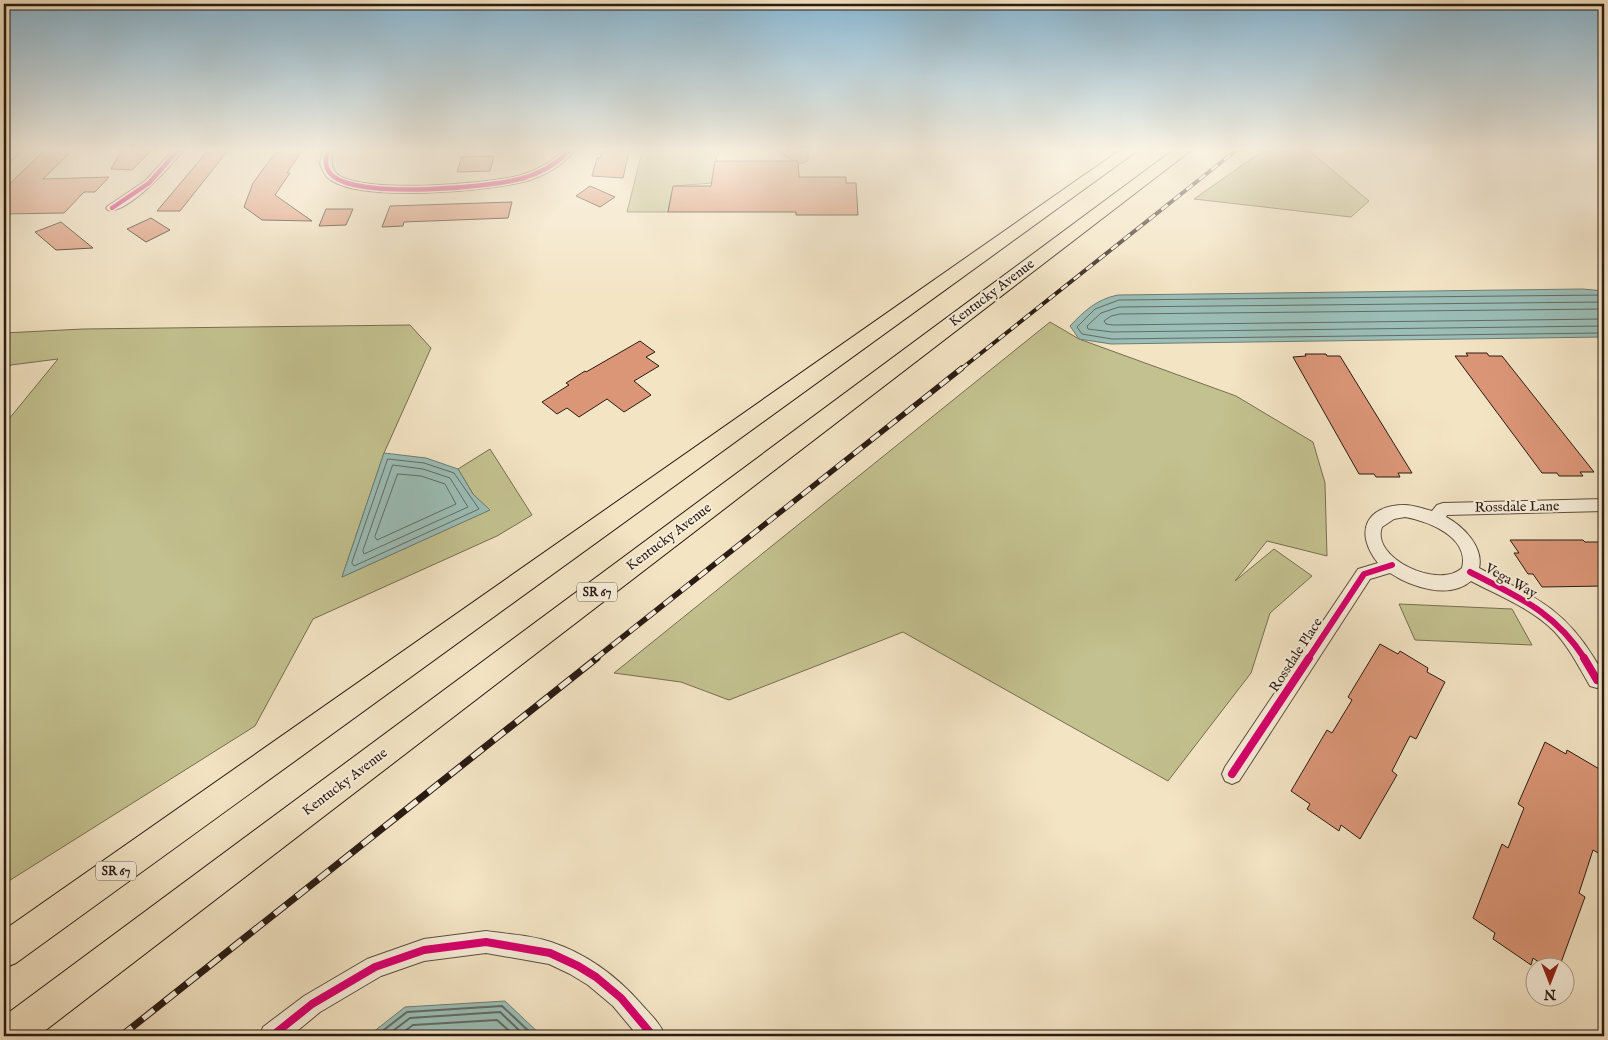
<svg xmlns="http://www.w3.org/2000/svg" width="1608" height="1040" font-family="'IM FELL English',serif">
  <style>
    .green { fill: #c3c18f; stroke: #766e51 }
    .water { fill: #9bbeb7; stroke: #6e7d75 }
    .lines { fill: none; stroke-linecap: round; stroke-linejoin: round }
    .shore-far1 { stroke: #626c65; stroke-width: 1 }
    .shore { stroke: #626c65; stroke-width: 2 }
    .building { fill: #db9677; stroke: #2a1b13 }
    .minor-casing { stroke: #5c4d3f; stroke-width: 2 }
    .primary-casing { stroke: #2a1b13; stroke-width: 2 }
    .minor { fill: #f7edd9; fill-rule: evenodd }
    .primary { fill: #f3e4c4; fill-rule: evenodd }
    .rail-far2-casing { stroke: #2a1b13; stroke-width: 4 }
    .rail-far1-casing { stroke: #2a1b13; stroke-width: 5.5 }
    .rail-casing { stroke: #2a1b13; stroke-width: 7 }
    .rail-far2 { stroke: #f7edd9; stroke-width: 2.5; stroke-dasharray: 8; stroke-linecap: butt }
    .rail-far1 { stroke: #f7edd9; stroke-width: 4; stroke-dasharray: 11; stroke-linecap: butt }
    .rail { stroke: #f7edd9; stroke-width: 5; stroke-dasharray: 14; stroke-linecap: butt }
    .cycleway-far2-casing { stroke: #f7edd9; stroke-width: 7 }
    .cycleway-far1-casing { stroke: #f7edd9; stroke-width: 9 }
    .cycleway-casing { stroke: #f7edd9; stroke-width: 11 }
    .cycleway-far2 { stroke: #d6006c; stroke-width: 4.5 }
    .cycleway-far1 { stroke: #d6006c; stroke-width: 6 }
    .cycleway { stroke: #d6006c; stroke-width: 8 }
    .labels { text-anchor: middle; dominant-baseline: central; stroke-width: 4; stroke-linejoin: round; paint-order: stroke }
    .shield { fill: #f7edd9; stroke: #685a4e; stroke-width: 1 }
    .shield-label { font-size: 12px; font-weight: bold; fill: #2a1b13 }
    .street-label { font-size: 14px; fill: #2a1b13; stroke: #f7edd9 }
  </style>
  <rect width="100%" height="100%" fill="#f3e4c4"/>
  <filter id="stains"><feTurbulence type="fractalNoise" baseFrequency=".004" numOctaves="4"/><feColorMatrix values="0 0 0 0 .2 0 0 0 0 .09 0 0 0 0 .02 0 0 0 .5 -.17"/></filter>
  <radialGradient id="worn" r=".72"><stop offset=".6" stop-color="#630" stop-opacity="0"/><stop offset="1" stop-color="#630" stop-opacity=".3"/></radialGradient>
  <path class="green" d="M 643,148 L 720,148 L 715,161 L 712,183 L 673,186 L 668,212 L 627,212 Z
    M 771,148 L 808,148 L 808,161 L 800,164 Z
    M 1267,148 L 1306,148 L 1369,201 L 1351,217 L 1194,199 Z
    M 1050,322 L 1079,339 L 1236,396 L 1313,442 L 1325,483 L 1327,556 L 1267,541 L 1235,581 L 1274,549 L 1312,576 L 1270,613 L 1251,673 L 1168,781 L 903,632 L 729,700 L 681,682 L 614,673 Z
    M 410,325 L 431,348 L 384,453 L 342,577 L 489,510 L 473,494 L 458,469 L 490,449 L 532,515 L 497,536 L 313,619 L 255,726 L 4,884 L 4,425 L 58,359 L 11,365 L 4,373 L 4,333 L 83,329 Z
    M 1399,604 L 1512,609 L 1532,645 L 1415,640 Z"/>
  <path class="water" d="M 1583,289 L 1604,291 L 1604,337 L 1111,344 L 1079,339 L 1070,326 C 1084,311 1097,299 1118,295 Z
    M 384,453 L 426,458 L 458,469 L 473,494 L 490,510 L 342,577 Z
    M 505,1001 L 542,1036 L 368,1036 L 405,1007 Z"/>
  <g class="lines">
    <path class="shore-far1" d="M 1604,295 L 1119,300 L 1095,309 L 1077,327 L 1082,334 L 1112,339 L 1604,333
      M 1604,302 L 1119,307 L 1101,313 L 1087,326 L 1088,329 L 1112,332 L 1604,326
      M 1604,309 L 1120,314 L 1111,316 L 1104,321 L 1106,324 L 1113,325 L 1604,319
      M 388,459 L 424,463 L 454,473 L 479,509 L 354,566 L 352,563 Z
      M 393,465 L 423,469 L 450,478 L 468,507 L 364,554 L 363,551 Z
      M 398,474 L 421,476 L 445,484 L 456,504 L 377,540 L 375,537 Z"/>
    <path class="shore" d="M 376,1036 L 407,1012 L 502,1006 L 534,1036
      M 386,1036 L 410,1018 L 500,1012 L 525,1036
      M 398,1036 L 413,1025 L 497,1020 L 515,1036"/>
  </g>
  <path class="building" d="M 51,148 L 75,148 L 43,179 L 109,177 L 95,192 L 84,192 L 64,213 L 4,214 L 4,189 L 46,149 Z
    M 122,148 L 154,148 L 132,170 L 111,169 Z
    M 210,148 L 230,148 L 180,211 L 157,211 Z
    M 283,148 L 304,148 L 287,173 L 290,173 L 275,195 L 312,221 L 262,220 L 244,207 L 253,183 L 275,153 L 279,153 Z
    M 603,148 L 630,148 L 623,178 L 592,176 L 597,158 L 600,158 Z
    M 494,156 L 490,171 L 457,172 L 462,157 Z
    M 715,161 L 798,161 L 799,177 L 846,177 L 846,183 L 856,183 L 858,215 L 796,215 L 796,212 L 668,212 L 673,186 L 711,186 Z
    M 590,186 L 615,197 L 600,207 L 576,196 Z
    M 512,202 L 508,218 L 404,222 L 403,226 L 382,227 L 390,206 Z
    M 326,209 L 353,209 L 346,225 L 319,226 Z
    M 151,218 L 170,230 L 146,242 L 127,229 Z
    M 61,222 L 93,248 L 56,250 L 35,232 Z
    M 640,341 L 655,352 L 646,357 L 659,366 L 634,381 L 651,395 L 624,412 L 607,399 L 579,417 L 567,408 L 557,414 L 542,402 L 569,385 L 566,383 L 585,371 L 586,372 Z
    M 1466,353 L 1487,353 L 1489,356 L 1502,356 L 1594,472 L 1580,472 L 1583,476 L 1559,476 L 1557,473 L 1542,473 L 1455,356 L 1468,356 Z
    M 1305,354 L 1326,354 L 1327,356 L 1340,356 L 1412,473 L 1398,473 L 1400,477 L 1376,477 L 1374,474 L 1359,474 L 1293,357 L 1306,356 Z
    M 1510,540 L 1583,540 L 1585,542 L 1604,542 L 1604,586 L 1542,587 L 1533,574 L 1528,574 L 1514,553 L 1519,553 Z
    M 1380,644 L 1398,654 L 1400,651 L 1428,668 L 1427,672 L 1445,682 L 1416,739 L 1410,736 L 1392,771 L 1397,775 L 1360,839 L 1341,825 L 1339,831 L 1307,809 L 1310,804 L 1291,791 L 1327,730 L 1332,733 L 1352,700 L 1348,697 Z
    M 1545,742 L 1566,754 L 1567,750 L 1601,770 L 1600,774 L 1604,776 L 1604,841 L 1600,854 L 1593,850 L 1579,893 L 1585,897 L 1559,968 L 1547,968 L 1533,958 L 1531,965 L 1493,939 L 1495,933 L 1473,918 L 1502,844 L 1508,848 L 1524,808 L 1518,804 Z"/>
  <g class="lines">
    <defs>
      <path id="minor" d="M 13,148 L 24,148 L 8,163 L 4,164 L 4,156 Z
        M 175,148 L 185,148 C 174,163 127,215 108,210 L 106,208 L 108,206 L 145,181 Z
        M 323,148 L 333,148 C 332,157 329,165 336,173 C 357,195 491,184 521,175 C 537,170 554,161 566,148 L 576,148 C 565,164 548,174 530,180 C 495,191 354,204 327,177 C 324,174 322,168 320,164 Z
        M 1604,499 L 1604,511 L 1447,515 L 1446,517 C 1463,526 1484,547 1479,568 C 1530,595 1562,606 1594,658 C 1599,667 1606,674 1604,686 L 1597,688 L 1590,686 C 1579,667 1569,647 1554,631 C 1531,608 1499,596 1471,581 C 1449,600 1411,587 1390,573 L 1370,579 L 1239,781 L 1232,784 L 1225,781 L 1222,774 L 1225,767 L 1358,569 L 1378,563 C 1354,533 1365,505 1405,505 C 1414,505 1423,509 1432,511 L 1437,505 L 1443,503 ZM 1405,517 C 1428,521 1470,537 1462,568 C 1439,590 1370,558 1382,527 L 1394,519 Z
        M 486,931 C 507,934 531,935 551,942 C 587,954 618,977 642,1005 C 651,1015 661,1024 665,1036 L 638,1036 L 613,1006 L 588,985 L 570,974 L 549,964 L 486,953 L 424,961 L 381,976 L 320,1012 L 291,1036 L 260,1036 L 263,1027 L 304,996 L 367,959 L 424,939 Z"/>
      <path id="primary" d="M 1123,148 L 1141,148 L 16,963 L 4,968 L 4,930 Z
        M 1176,148 L 1194,148 L 38,1036 L 4,1036 L 4,1016 Z"/>
    </defs>
    <use href="#minor" class="minor-casing"/>
    <use href="#primary" class="primary-casing"/>
    <use href="#minor" class="minor"/>
    <use href="#primary" class="primary"/>
    <defs>
      <path id="rail-far2" d="M 961,369 L 1239,148"/>
      <path id="rail-far1" d="M 595,659 L 962,368"/>
      <path id="rail" d="M 121,1036 L 597,658"/>
    </defs>
    <use href="#rail-far2" class="rail-far2-casing"/>
    <use href="#rail-far1" class="rail-far1-casing"/>
    <use href="#rail" class="rail-casing"/>
    <use href="#rail-far2" class="rail-far2"/>
    <use href="#rail-far1" class="rail-far1"/>
    <use href="#rail" class="rail"/>
    <defs>
      <path id="cycleway-far2" d="M 328,148 C 326,158 323,168 333,176 C 360,199 493,188 527,177 C 544,171 560,162 571,148
        M 112,208 L 149,183 L 180,148"/>
      <path id="cycleway-far1" d="M 1470,572 C 1518,597 1554,611 1585,659
        M 1308,659 L 1364,574 L 1392,565"/>
      <path id="cycleway" d="M 1584,658 L 1597,680
        M 1232,774 L 1309,658
        M 272,1036 L 312,1004 L 375,967 L 424,950 L 486,942 L 550,953 L 578,966 L 596,977 L 621,998 L 653,1036"/>
    </defs>
    <use href="#cycleway-far2" class="cycleway-far2-casing"/>
    <use href="#cycleway-far1" class="cycleway-far1-casing"/>
    <use href="#cycleway" class="cycleway-casing"/>
    <use href="#cycleway-far2" class="cycleway-far2"/>
    <use href="#cycleway-far1" class="cycleway-far1"/>
    <use href="#cycleway" class="cycleway"/>
  </g>
  <linearGradient id="sky" x2="0" y2="1"><stop stop-color="#89b8d4"/><stop offset="0.51" stop-color="#faf3e4"/><stop offset="1" stop-color="#faf3e4" stop-opacity="0"/></linearGradient>
  <rect width="1608" height="293" fill="url(#sky)"/>
  <g class="labels">
    <g class="shield">
      <rect x="577" y="582.5" width="40" height="19" rx="4"/>
      <rect x="96" y="861.5" width="40" height="19" rx="4"/>
    </g>
    <g class="shield-label">
      <text x="597" y="592">SR 67</text>
      <text x="116" y="871">SR 67</text>
    </g>
    <g class="street-label">
      <text transform="translate(992 293) rotate(-37)">Kentucky Avenue</text>
      <text transform="translate(1517 507) rotate(-1)">Rossdale Lane</text>
      <text transform="translate(669 537) rotate(-37)">Kentucky Avenue</text>
      <text transform="translate(1511 581) rotate(29)">Vega Way</text>
      <text transform="translate(1296 655) rotate(-57)">Rossdale Place</text>
      <text transform="translate(345 782) rotate(-37)">Kentucky Avenue</text>
    </g>
  </g>
  <rect width="1608" height="1040" fill="none" stroke="#f3e4c4" stroke-width="20"/>
  <rect x="5" y="5" width="1598" height="1030" fill="none" stroke="#2a1b13" stroke-width="2.5"/>
  <rect x="10" y="10" width="1588" height="1020" fill="none" stroke="#2a1b13"/>
  <g transform="translate(1550 982) rotate(180)"><circle r="24" fill="#f7edd9" stroke="#a5998a"/>
  <path d="M0-4L9 19L0 12L-9 19Z" fill="#8f2418"/>
  <text y="-8" font-size="14" font-weight="bold" text-anchor="middle" fill="#2a1b13">N</text>
  </g>
  <rect width="100%" height="100%" filter="url(#stains)"/>
  <rect width="100%" height="100%" fill="url(#worn)"/>
</svg>
